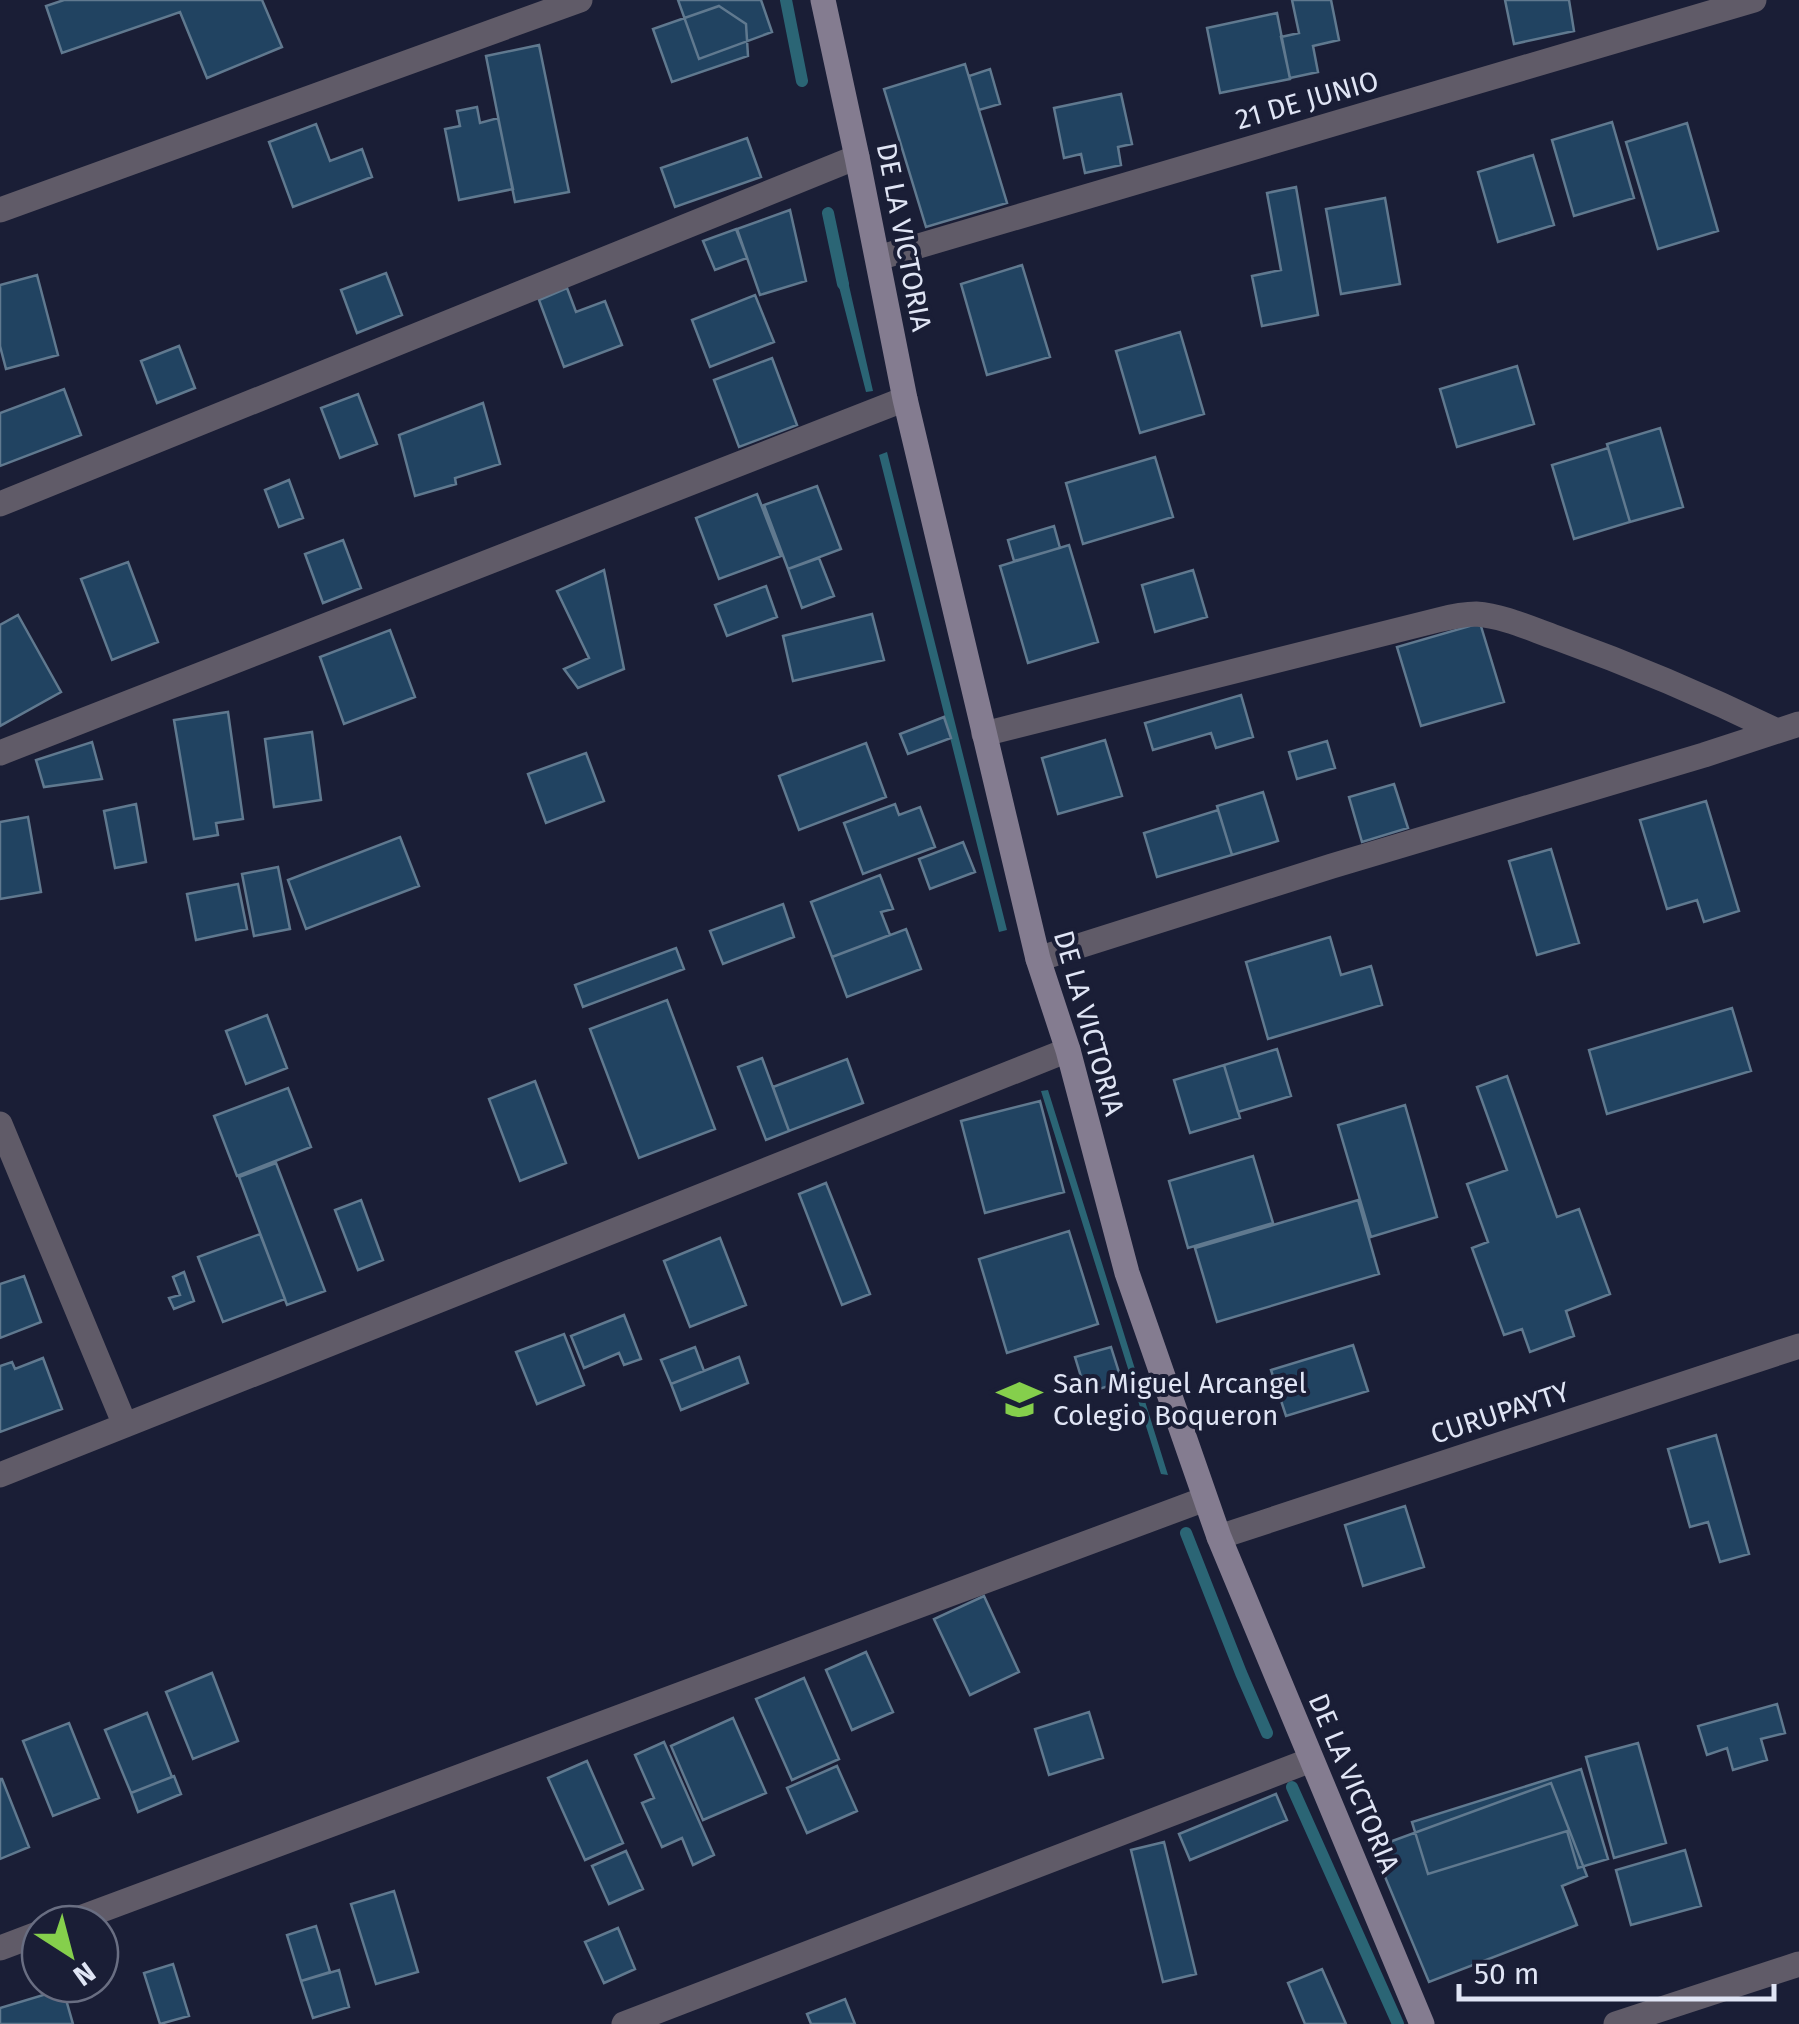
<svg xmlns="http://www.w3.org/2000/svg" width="1799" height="2024" font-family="'Fira Sans',sans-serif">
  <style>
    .water { fill: #2b6575 }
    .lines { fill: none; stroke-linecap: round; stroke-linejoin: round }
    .stream { stroke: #2b6575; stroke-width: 12 }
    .building { fill: #214361; stroke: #60798f; stroke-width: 2.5 }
    .service { stroke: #605b68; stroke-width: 25 }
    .minor { stroke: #605b68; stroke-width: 25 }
    .secondary { stroke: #847c90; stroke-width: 25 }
    .labels { text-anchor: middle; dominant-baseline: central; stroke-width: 8; stroke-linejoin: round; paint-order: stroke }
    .street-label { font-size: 28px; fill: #e0e5f5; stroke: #1a1e36 }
    .poi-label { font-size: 28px; fill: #e0e5f5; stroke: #1a1e36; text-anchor: start }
  </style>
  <rect width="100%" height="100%" fill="#1a1e36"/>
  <path class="water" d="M 845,268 L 873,391 L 866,392 L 835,271 Z
    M 887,452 L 1007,930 L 999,932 L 879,455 Z
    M 1048,1090 L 1168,1475 L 1161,1474 L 1041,1091 Z"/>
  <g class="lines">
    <path class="stream" d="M 786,0 L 802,81
      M 828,213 L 843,284
      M 1186,1533 L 1241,1673 L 1267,1733
      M 1292,1787 L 1398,2024"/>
  </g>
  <path class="building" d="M 64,0 L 262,0 L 282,47 L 207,78 L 180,12 L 62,53 L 46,6 Z
    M 678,0 L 761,0 L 772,32 L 699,59 Z
    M 1292,0 L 1331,0 L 1339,40 L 1313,46 L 1318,72 L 1290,78 L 1281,37 L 1299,33 Z
    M 1505,0 L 1569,0 L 1574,31 L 1514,44 Z
    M 719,6 L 746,24 L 748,56 L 672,82 L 653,29 Z
    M 1277,13 L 1290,79 L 1220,93 L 1207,28 Z
    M 539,45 L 569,192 L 515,202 L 486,56 Z
    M 965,64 L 1007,203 L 926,227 L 884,89 Z
    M 990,69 L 1000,104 L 979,110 L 969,76 Z
    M 1121,94 L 1132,144 L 1118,147 L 1121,165 L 1085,173 L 1081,154 L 1064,158 L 1054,108 Z
    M 477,107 L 480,123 L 498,118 L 513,189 L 459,200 L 445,129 L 460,126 L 457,111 Z
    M 1612,122 L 1634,198 L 1574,216 L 1552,140 Z
    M 1687,123 L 1718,231 L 1658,249 L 1626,142 Z
    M 316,124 L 330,161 L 362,149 L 372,177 L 293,207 L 269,142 Z
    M 747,138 L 761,177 L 675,207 L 661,168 Z
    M 1533,155 L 1554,225 L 1498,242 L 1478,172 Z
    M 1296,187 L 1318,315 L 1262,326 L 1252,276 L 1281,270 L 1267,193 Z
    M 1385,198 L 1400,284 L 1341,294 L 1326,209 Z
    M 790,210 L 806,281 L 760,295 L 737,229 Z
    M 736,229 L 747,258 L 715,270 L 703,241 Z
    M 1022,265 L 1050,357 L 987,375 L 961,284 Z
    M 386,273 L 402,315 L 357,333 L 341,290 Z
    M 37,275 L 58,355 L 6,369 L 0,346 L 0,285 Z
    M 567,288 L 576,312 L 605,301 L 622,345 L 564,367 L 539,300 Z
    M 755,295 L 774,342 L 710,367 L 692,320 Z
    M 1180,332 L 1204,414 L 1140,433 L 1116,351 Z
    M 179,346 L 195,388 L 157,403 L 141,361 Z
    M 772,358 L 797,425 L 739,447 L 714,380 Z
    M 1517,366 L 1534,424 L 1457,447 L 1440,389 Z
    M 64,389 L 81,435 L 0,466 L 0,413 Z
    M 358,394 L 377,444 L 340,458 L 321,408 Z
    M 483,403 L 500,464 L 455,478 L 456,484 L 415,496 L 399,435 Z
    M 1660,428 L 1683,507 L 1630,522 L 1607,444 Z
    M 1608,448 L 1630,522 L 1574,539 L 1552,465 Z
    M 1155,457 L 1173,517 L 1083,544 L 1066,483 Z
    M 289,480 L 303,518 L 279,527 L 265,490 Z
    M 817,486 L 841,549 L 788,569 L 764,505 Z
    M 757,494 L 781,556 L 719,579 L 696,518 Z
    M 1054,526 L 1060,548 L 1014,561 L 1008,540 Z
    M 343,540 L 361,588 L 323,603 L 305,554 Z
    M 1069,545 L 1098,642 L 1028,663 L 1000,566 Z
    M 819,558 L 834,596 L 802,608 L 788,569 Z
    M 128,562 L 158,642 L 112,660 L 81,579 Z
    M 604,570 L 624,669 L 578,688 L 564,669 L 589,658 L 557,591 Z
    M 1193,570 L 1207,617 L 1155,632 L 1142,585 Z
    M 766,586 L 777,617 L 727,636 L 715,605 Z
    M 872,614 L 884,660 L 793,681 L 783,636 Z
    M 18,615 L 61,692 L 0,726 L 0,625 Z
    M 1480,623 L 1504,702 L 1421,726 L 1397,647 Z
    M 390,630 L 415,697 L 344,724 L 320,657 Z
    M 1241,695 L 1253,737 L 1216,748 L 1211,733 L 1153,750 L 1145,723 Z
    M 228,712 L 243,819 L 216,823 L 218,835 L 194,839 L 174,720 Z
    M 944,717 L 951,738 L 908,754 L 900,734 Z
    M 312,732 L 321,800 L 274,807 L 265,739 Z
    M 1105,740 L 1122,796 L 1058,814 L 1042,758 Z
    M 1327,741 L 1335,768 L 1297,779 L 1289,752 Z
    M 92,742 L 102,779 L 44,787 L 36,760 Z
    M 866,743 L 886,797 L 799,830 L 779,776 Z
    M 586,753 L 604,801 L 546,823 L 528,774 Z
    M 1394,784 L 1408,828 L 1362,842 L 1349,797 Z
    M 1263,792 L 1278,841 L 1232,855 L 1217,806 Z
    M 1706,801 L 1739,911 L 1704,922 L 1697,900 L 1667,909 L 1640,820 Z
    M 136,804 L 146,862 L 115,868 L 104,811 Z
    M 895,804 L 899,815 L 920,807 L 935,847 L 863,874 L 844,823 Z
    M 1218,810 L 1232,855 L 1157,877 L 1144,833 Z
    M 28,817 L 41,892 L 0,899 L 0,822 Z
    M 400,837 L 419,886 L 306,929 L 288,880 Z
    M 963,842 L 975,872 L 930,889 L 919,859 Z
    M 1551,849 L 1579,943 L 1537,955 L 1509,861 Z
    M 278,867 L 290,929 L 254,936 L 242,874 Z
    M 880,875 L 893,909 L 881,912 L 890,935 L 832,957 L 811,902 Z
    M 238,884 L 247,929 L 196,940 L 187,894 Z
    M 783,904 L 794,937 L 723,964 L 710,931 Z
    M 906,929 L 921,969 L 847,997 L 832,957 Z
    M 1330,937 L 1341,975 L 1371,966 L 1382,1005 L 1268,1039 L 1246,962 Z
    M 676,948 L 684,969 L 583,1007 L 575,985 Z
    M 667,1000 L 715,1129 L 639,1158 L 590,1029 Z
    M 1732,1008 L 1751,1071 L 1607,1114 L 1589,1050 Z
    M 267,1015 L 287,1068 L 246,1084 L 226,1031 Z
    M 1277,1049 L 1291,1096 L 1238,1112 L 1224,1065 Z
    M 762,1058 L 789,1131 L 766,1140 L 738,1067 Z
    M 847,1059 L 863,1103 L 789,1131 L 773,1087 Z
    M 1224,1065 L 1240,1118 L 1190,1133 L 1174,1080 Z
    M 1507,1076 L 1557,1217 L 1579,1209 L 1610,1294 L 1566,1311 L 1574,1336 L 1530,1352 L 1522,1329 L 1504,1335 L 1472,1248 L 1488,1242 L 1467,1184 L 1507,1170 L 1477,1087 Z
    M 535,1081 L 566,1163 L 520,1181 L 489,1099 Z
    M 288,1088 L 311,1147 L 237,1176 L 214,1116 Z
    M 1040,1101 L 1064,1192 L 985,1213 L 961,1121 Z
    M 1405,1105 L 1437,1217 L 1371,1237 L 1338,1125 Z
    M 1253,1156 L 1273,1223 L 1188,1248 L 1169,1181 Z
    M 276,1163 L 325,1291 L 287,1305 L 239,1177 Z
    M 826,1183 L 870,1294 L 842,1305 L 799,1194 Z
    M 361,1200 L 383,1260 L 358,1270 L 335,1210 Z
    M 1358,1200 L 1379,1274 L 1217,1322 L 1195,1248 Z
    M 1069,1231 L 1098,1324 L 1007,1353 L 979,1259 Z
    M 260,1234 L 285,1299 L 223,1322 L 198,1257 Z
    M 720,1238 L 746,1305 L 690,1327 L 664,1261 Z
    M 184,1272 L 194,1301 L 174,1309 L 169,1298 L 180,1295 L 173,1277 Z
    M 24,1276 L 41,1322 L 0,1338 L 0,1284 Z
    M 624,1315 L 641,1359 L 624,1365 L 619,1353 L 584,1368 L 571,1336 Z
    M 564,1334 L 584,1385 L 537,1404 L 516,1352 Z
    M 1353,1345 L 1368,1391 L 1286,1416 L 1271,1370 Z
    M 695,1347 L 704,1371 L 671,1384 L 661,1360 Z
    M 1111,1347 L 1122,1382 L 1086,1393 L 1075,1357 Z
    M 739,1357 L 748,1383 L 681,1410 L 671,1384 Z
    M 43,1358 L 62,1409 L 0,1432 L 0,1366 L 12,1362 L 15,1369 Z
    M 1716,1435 L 1749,1554 L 1720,1562 L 1708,1522 L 1690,1527 L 1668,1449 Z
    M 1405,1506 L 1424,1567 L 1363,1586 L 1345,1525 Z
    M 984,1596 L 1019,1672 L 970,1695 L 934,1619 Z
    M 866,1652 L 893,1712 L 852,1730 L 826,1670 Z
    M 212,1673 L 238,1741 L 193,1759 L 166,1692 Z
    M 804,1678 L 839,1759 L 792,1780 L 756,1699 Z
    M 1777,1704 L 1785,1733 L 1761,1739 L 1767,1760 L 1733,1770 L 1727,1748 L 1707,1755 L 1698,1726 Z
    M 1089,1712 L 1103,1758 L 1049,1775 L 1035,1729 Z
    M 147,1713 L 172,1777 L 131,1793 L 105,1730 Z
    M 733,1718 L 766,1793 L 703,1820 L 671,1746 Z
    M 69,1723 L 99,1798 L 53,1816 L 23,1741 Z
    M 664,1742 L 714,1855 L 693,1865 L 682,1838 L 662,1847 L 642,1803 L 654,1798 L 635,1755 Z
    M 1638,1743 L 1666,1843 L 1614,1858 L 1586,1757 Z
    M 587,1761 L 623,1843 L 585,1860 L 548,1778 Z
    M 837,1766 L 857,1811 L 807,1833 L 787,1788 Z
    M 1581,1769 L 1608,1859 L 1578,1868 L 1567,1831 L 1428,1874 L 1412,1822 Z
    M 174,1776 L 181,1794 L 138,1812 L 131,1793 Z
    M 0,1779 L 2,1779 L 29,1847 L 0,1859 Z
    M 1551,1783 L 1587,1876 L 1562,1886 L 1577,1925 L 1429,1982 L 1373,1848 Z
    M 1276,1794 L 1287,1820 L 1190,1860 L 1179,1834 Z
    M 1164,1842 L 1196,1974 L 1163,1982 L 1131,1850 Z
    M 1685,1850 L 1701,1906 L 1631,1925 L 1616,1870 Z
    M 626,1851 L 643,1889 L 609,1904 L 592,1866 Z
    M 394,1891 L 418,1972 L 376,1984 L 351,1904 Z
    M 316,1926 L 330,1972 L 301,1981 L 287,1935 Z
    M 618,1928 L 635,1969 L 604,1983 L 585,1942 Z
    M 173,1964 L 189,2016 L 160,2024 L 144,1973 Z
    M 1322,1969 L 1346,2024 L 1305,2024 L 1288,1983 Z
    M 339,1970 L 349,2007 L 313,2018 L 301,1981 Z
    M 63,1989 L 73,2024 L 0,2024 L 0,2008 Z
    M 845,1999 L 855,2024 L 811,2024 L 807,2014 Z"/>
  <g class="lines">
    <path class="service" d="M 0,504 L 857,157"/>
    <path class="minor" d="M 0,210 L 580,0
      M 878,258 L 1754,0
      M 984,734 L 1438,620 C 1450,617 1463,614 1476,614 C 1504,616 1531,629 1557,638 C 1632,665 1705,696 1777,731
      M 0,753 L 905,399
      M 1038,959 L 1332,866 L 1704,755 L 1799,724
      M 0,1124 L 125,1425
      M 0,1475 L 1068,1050
      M 1219,1537 L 1799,1346
      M 64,1924 L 1205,1499
      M 0,1948 L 40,1933
      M 624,2024 L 1311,1760
      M 1616,2024 L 1799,1964"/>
    <path class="secondary" d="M 823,0 L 857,157 L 905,399 L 1038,959 L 1068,1050 L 1127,1273 L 1219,1537 L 1422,2024"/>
  </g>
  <defs>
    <symbol id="university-bare" viewBox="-9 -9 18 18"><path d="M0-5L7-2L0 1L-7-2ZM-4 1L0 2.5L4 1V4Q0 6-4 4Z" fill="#85cf4c" stroke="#1a1e36" stroke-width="2.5" paint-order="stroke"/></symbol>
  </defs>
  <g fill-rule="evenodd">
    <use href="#university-bare" x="988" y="1368" width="63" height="63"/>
  </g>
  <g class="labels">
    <g class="street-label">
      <text transform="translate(1307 100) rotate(-16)">21 DE JUNIO</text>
      <text transform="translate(904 237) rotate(79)">DE LA VICTORIA</text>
      <text transform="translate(1089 1023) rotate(74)">DE LA VICTORIA</text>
      <text transform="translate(1500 1413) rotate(-18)">CURUPAYTY</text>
      <text transform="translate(1354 1783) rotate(67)">DE LA VICTORIA</text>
    </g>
    <g class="poi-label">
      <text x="1053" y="1383">San Miguel Arcangel<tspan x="1053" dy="32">Colegio Boqueron</tspan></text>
    </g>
  </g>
  <g transform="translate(70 1954) rotate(144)"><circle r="48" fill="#1a1e36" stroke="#696e82" stroke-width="2.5"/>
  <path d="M0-8L18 38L0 25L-18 38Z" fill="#85cf4c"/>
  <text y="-15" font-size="28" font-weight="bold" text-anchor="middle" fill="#e0e5f5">N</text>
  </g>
  <path d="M1459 1984v15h315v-15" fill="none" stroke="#e0e5f5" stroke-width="5"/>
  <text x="1474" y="1984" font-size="30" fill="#e0e5f5" stroke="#1a1e36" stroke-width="8" paint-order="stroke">50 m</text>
</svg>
